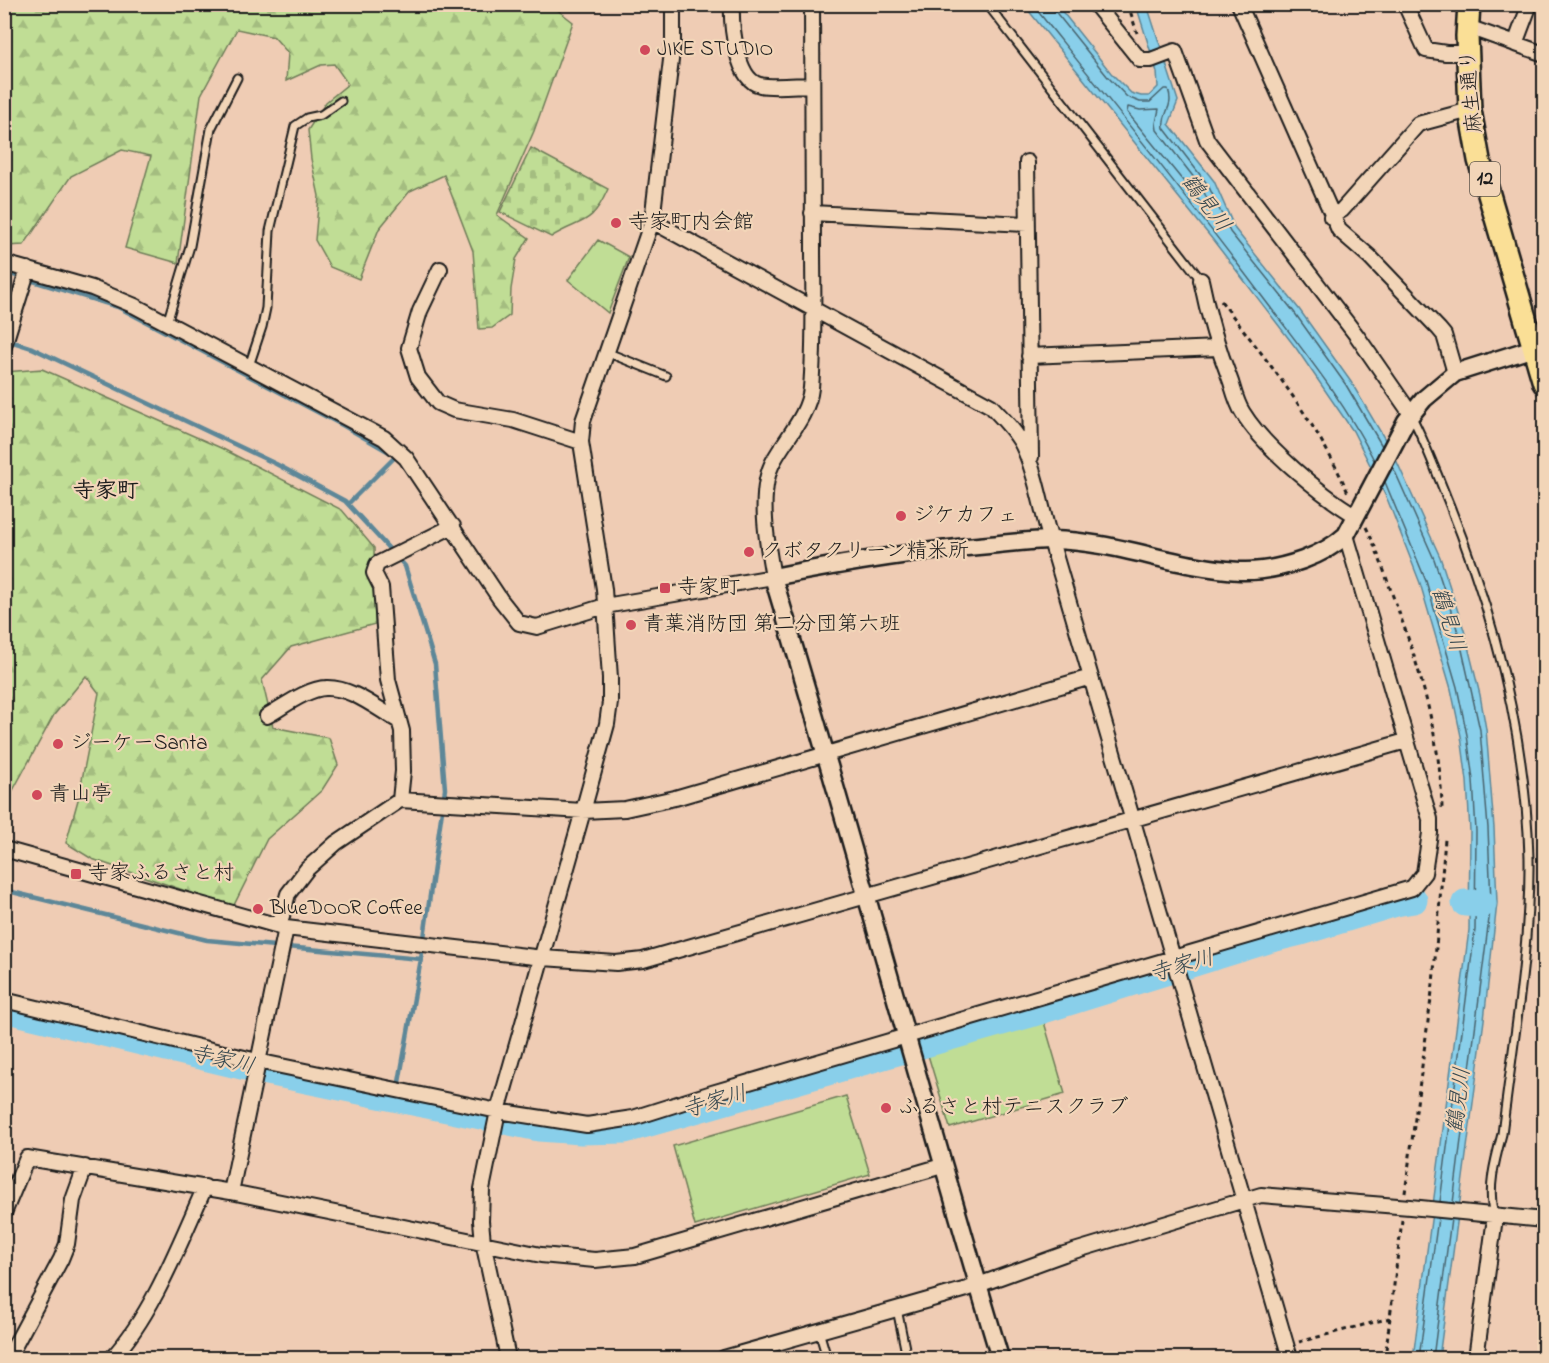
<svg xmlns="http://www.w3.org/2000/svg" width="1549" height="1363" font-family="'Indie Flower','Klee One',sans-serif">
  <style>
    .green { fill: #c0dd95; stroke: #6e7c58; stroke-width: 1.5 }
    .forest { fill: url(#forest-firs); stroke: #6e7c58; stroke-width: 1.5 }
    .cemetery { fill: url(#cemetery-stones); stroke: #6e7c58; stroke-width: 1.5 }
    .water { fill: #89cfea; stroke: #5d8798; stroke-width: 1.5 }
    .lines { fill: none; stroke-linecap: round; stroke-linejoin: round }
    .shore { stroke: #48646e; stroke-width: 1.5 }
    .stream { stroke: #5d8798; stroke-width: 4.5 }
    .river { stroke: #89cfea; stroke-width: 27 }
    .service-casing { stroke: #1c1c1c; stroke-width: 11 }
    .minor-casing { stroke: #1c1c1c; stroke-width: 18 }
    .tertiary-casing { stroke: #1c1c1c; stroke-width: 21 }
    .primary-casing { stroke: #1c1c1c; stroke-width: 26 }
    .path { stroke: #1c1c1c; stroke-width: 3; stroke-dasharray: 4.5 4.5; stroke-linecap: butt }
    .service { stroke: #f2d5b8; stroke-width: 7 }
    .minor { stroke: #f2d5b8; stroke-width: 14 }
    .tertiary { stroke: #f2d5b8; stroke-width: 16 }
    .primary { stroke: #fadf96; stroke-width: 21 }
    .poi-dot { fill: #d1495b; stroke: #f2d5b8; stroke-width: 2 }
    .labels { text-anchor: middle; dominant-baseline: central; stroke-width: 4.5; stroke-linejoin: round; paint-order: stroke }
    .shield { fill: #f2d5b8; stroke: #5c544b; stroke-width: 1.5 }
    .shield-label { font-size: 20px; font-weight: bold; fill: #1c1c1c }
    .poi-label { font-size: 21px; fill: #1c1c1c; stroke: #f2d5b8; text-anchor: start }
    .street-label { font-size: 21px; fill: #1c1c1c; stroke: #f2d5b8 }
    .water-label { font-size: 22px; font-style: italic; fill: #374950; stroke: #f2d5b8 }
    .neighbourhood-label { font-size: 22px; font-weight: bold; fill: #1c1c1c; stroke: #f2d5b8 }
  </style>
  <defs>
    <pattern id="forest-firs" width="22" height="20" patternUnits="userSpaceOnUse" patternTransform="scale(1.5)"><rect width="22" height="20" fill="#c0dd95"/><path d="M5 1l3.5 6h-7zM16 11l3.5 6h-7z" fill="#a4bd80"/></pattern>
    <pattern id="cemetery-stones" width="16" height="16" patternUnits="userSpaceOnUse" patternTransform="scale(1.5)"><rect width="16" height="16" fill="#c0dd95"/><path d="M2 7V4a2 2 0 0 1 4 0v3zM10 15v-3a2 2 0 0 1 4 0v3z" fill="#a4bd80"/></pattern>
  </defs>
  <rect width="100%" height="100%" fill="#efccb4"/>
  <filter id="ink" filterUnits="userSpaceOnUse"><feTurbulence type="fractalNoise" baseFrequency=".0167" numOctaves="2"/><feDisplacementMap in="SourceGraphic" scale="12" xChannelSelector="R" yChannelSelector="G"/><feConvolveMatrix kernelMatrix="1 2 1 2 8 2 1 2 1" color-interpolation-filters="sRGB"/></filter>
  <g filter="url(#ink)">
    <path class="green" d="M 598,240 L 629,257 L 608,313 L 568,280 Z
      M 1544,723 L 1544,808 L 1540,808 L 1540,724 Z
      M 1044,1022 L 1065,1094 L 950,1128 L 928,1055 Z
      M 846,1096 L 870,1174 L 695,1226 L 673,1146 Z"/>
    <path class="forest" d="M 520,4 L 523,7 L 526,5 L 551,5 L 573,22 L 534,131 L 497,215 L 529,238 L 516,259 L 511,289 L 510,315 L 492,328 L 479,329 L 473,251 L 444,175 L 410,191 L 379,229 L 359,279 L 330,267 L 315,240 L 319,196 L 311,159 L 308,130 L 326,102 L 348,84 L 334,64 L 321,65 L 286,81 L 288,53 L 274,37 L 237,29 L 201,95 L 178,263 L 125,248 L 151,156 L 122,150 L 71,176 L 24,245 L 5,246 L 4,5 Z
      M 42,369 L 221,448 L 342,510 L 374,548 L 375,624 L 291,647 L 262,680 L 273,727 L 329,738 L 338,765 L 322,790 L 267,839 L 233,907 L 92,859 L 66,843 L 78,800 L 99,693 L 86,676 L 54,715 L 5,805 L 5,372 Z"/>
    <path class="cemetery" d="M 531,148 L 608,189 C 591,227 582,218 551,237 L 500,212 Z"/>
    <path class="water" d="M 1024,5 L 1057,5 L 1111,73 L 1131,93 L 1141,96 L 1149,96 L 1158,87 L 1157,72 L 1136,5 L 1147,5 L 1178,101 L 1169,124 L 1214,181 L 1235,229 L 1299,309 L 1351,382 L 1393,453 L 1440,557 L 1464,630 L 1480,695 L 1486,729 L 1494,828 L 1497,903 L 1484,1020 L 1439,1358 L 1413,1358 L 1469,930 L 1470,831 L 1467,781 L 1461,736 L 1451,689 L 1420,583 L 1388,501 L 1353,431 L 1296,348 L 1213,240 Z"/>
    <g class="lines">
      <path class="shore" d="M 1032,4 C 1109,100 1187,196 1261,295 C 1301,348 1344,400 1374,460
        M 1052,4 L 1054,10 L 1107,76 L 1127,97 L 1140,102 L 1150,102 L 1164,89 L 1168,89 C 1175,109 1161,112 1164,128 L 1208,185 L 1230,232 L 1294,312 L 1346,385 L 1382,446
        M 1128,107 L 1140,110 L 1159,109 L 1156,123 L 1157,130 L 1202,188 L 1210,205 L 1209,209 L 1205,208 L 1127,112 Z
        M 1393,467 L 1434,559 L 1458,632 L 1480,730 L 1488,828 L 1491,903 L 1453,1203
        M 1385,482 L 1426,581 L 1457,687 L 1467,735 L 1473,780 L 1476,831 L 1475,930 L 1440,1202
        M 1419,1358 L 1438,1218
        M 1433,1358 L 1451,1219"/>
      <path class="stream" d="M 4,272 L 118,307 L 344,426 L 396,456 L 348,504
        M 7,340 L 32,348 L 276,464 L 345,501 L 405,566 L 435,664 L 445,789 L 421,959 L 396,1099
        M 4,890 L 207,940 L 421,959"/>
      <path class="river" d="M 1465,903 L 1483,904
        M 4,1009 L 263,1071 L 539,1128 L 581,1131 L 625,1130 L 1027,1015 L 1268,940 L 1301,932 L 1396,903 L 1414,900"/>
      <defs>
        <path id="service" d="M 987,4 L 1201,280
          M 167,323 L 190,246 L 211,129 L 237,78
          M 606,352 L 666,376
          M 249,366 L 262,327 L 266,308 L 270,231 L 295,126 L 307,118 L 321,115 L 341,101
          M 1412,417 C 1425,442 1435,469 1446,496 C 1493,611 1526,733 1529,858 C 1530,950 1513,1043 1502,1134 C 1495,1160 1487,1189 1494,1215
          M 897,1309 L 907,1358
          M 819,1331 L 827,1358"/>
        <path id="minor" d="M 732,4 C 731,24 736,80 760,85 C 772,88 798,85 812,85
          M 1095,4 L 1140,60 L 1151,60 L 1175,51 L 1207,140 L 1357,336 L 1411,414
          M 1239,4 L 1339,230 L 1370,257 L 1439,329 L 1444,335 L 1455,373
          M 1405,4 L 1426,50 L 1446,53 L 1468,53
          M 1468,27 L 1544,54
          M 1515,44 L 1530,4
          M 1027,162 L 1031,457
          M 812,213 L 1027,224
          M 1331,217 L 1342,210 L 1418,124 L 1470,110
          M 652,221 L 991,406 C 1002,418 1016,431 1023,446 C 1035,471 1040,501 1047,527 L 1290,1358
          M 4,263 L 92,288 L 135,306 L 384,438 L 406,458 L 500,599 L 519,623 L 537,627 L 605,606 L 773,577 C 767,544 757,490 774,460 C 787,436 808,416 811,388 C 815,341 813,293 813,246 C 812,166 812,85 812,4
          M 440,269 L 420,311 L 409,348 L 418,377 L 438,403 L 454,410 L 513,420 L 581,442
          M 1201,280 C 1208,315 1218,349 1231,382 C 1234,392 1237,404 1243,413 C 1263,446 1321,495 1355,515
          M 1530,333 L 1544,329
          M 4,346 L 28,269
          M 1029,356 L 1218,348
          M 267,716 C 283,707 308,688 326,688 C 352,687 377,709 399,721
          M 400,800 L 583,811 L 625,809 L 675,798 L 1091,677
          M 4,849 L 286,928 L 543,958 L 616,963 L 643,960 L 1406,741
          M 279,927 L 288,894 L 307,869 L 336,843 L 400,800 L 403,771 L 402,731 L 388,680 L 381,587 L 374,573 L 377,564 L 453,526
          M 4,1000 L 257,1061 L 498,1111 L 587,1125 L 633,1118 L 712,1093 L 1412,888 L 1424,873 L 1430,833 L 1430,819 L 1346,535
          M 231,1192 L 286,928
          M 4,1213 L 27,1158 L 231,1192 L 541,1255 L 595,1260 L 635,1256 L 942,1166
          M 10,1358 L 13,1349 L 61,1259 L 67,1244 L 73,1200 L 85,1167
          M 112,1358 C 153,1314 180,1242 205,1187
          M 508,1358 L 483,1242 L 481,1221 L 482,1189 L 498,1111 L 583,811 L 607,724 L 610,702 L 610,678 L 604,589 L 581,442 L 583,421 L 652,221 L 673,43 L 673,4
          M 724,1358 L 967,1289 L 1064,1254 L 1261,1195 L 1410,1207 L 1544,1220
          M 1476,1358 L 1494,1225 L 1494,1215"/>
        <path id="tertiary" d="M 1000,1358 C 922,1099 852,836 773,577 C 844,563 916,551 989,545 C 1010,543 1031,540 1052,540 C 1116,541 1177,568 1240,571 C 1262,572 1283,567 1303,560 C 1319,554 1333,547 1346,535 L 1406,421 L 1424,399 L 1455,373 L 1534,348"/>
        <path id="primary" d="M 1469,4 L 1467,36 L 1470,110 L 1479,160 L 1544,383"/>
      </defs>
      <use href="#service" class="service-casing"/>
      <use href="#minor" class="minor-casing"/>
      <use href="#tertiary" class="tertiary-casing"/>
      <use href="#primary" class="primary-casing"/>
      <path class="path" d="M 1128,4 L 1137,33
        M 1221,301 C 1269,363 1318,423 1349,495
        M 1366,527 C 1378,551 1385,575 1394,599 C 1419,665 1441,738 1442,809
        M 1405,1193 L 1433,984 L 1445,839
        M 1299,1342 L 1390,1318
        M 1385,1358 L 1402,1220"/>
      <use href="#service" class="service"/>
      <use href="#minor" class="minor"/>
      <use href="#tertiary" class="tertiary"/>
      <use href="#primary" class="primary"/>
    </g>
  </g>
  <g class="poi-dot">
    <circle cx="645" cy="50" r="6"/>
    <circle cx="616" cy="223" r="6"/>
    <circle cx="901" cy="516" r="6"/>
    <circle cx="749" cy="552" r="6"/>
    <rect x="659" y="582" width="12" height="12" rx="3"/>
    <circle cx="631" cy="625" r="6"/>
    <circle cx="58" cy="744" r="6"/>
    <circle cx="37" cy="795" r="6"/>
    <rect x="70" y="868" width="12" height="12" rx="3"/>
    <circle cx="258" cy="909" r="6"/>
    <circle cx="886" cy="1108" r="6"/>
  </g>
  <g class="labels">
    <rect class="shield" x="1470" y="162" width="30" height="34" rx="4.5"/>
    <g class="shield-label">
      <text x="1485" y="179">12</text>
    </g>
    <g class="poi-label">
      <text x="657" y="50">JIKE STUDIO</text>
      <text x="628" y="223">寺家町内会館</text>
      <text x="913" y="516">ジケカフェ</text>
      <text x="761" y="552">クボタクリーン精米所</text>
      <text x="677" y="588">寺家町</text>
      <text x="643" y="625">青葉消防団 第二分団第六班</text>
      <text x="70" y="744">ジーケーSanta</text>
      <text x="49" y="795">青山亭</text>
      <text x="88" y="874">寺家ふるさと村</text>
      <text x="270" y="909">BlueDOOR Coffee</text>
      <text x="898" y="1108">ふるさと村テニスクラブ</text>
    </g>
    <g class="street-label">
      <text transform="translate(1472 91) rotate(-95)">麻生通り</text>
    </g>
    <g class="water-label">
      <text transform="translate(1205 204) rotate(53)">鶴見川</text>
      <text transform="translate(1447 620) rotate(73)">鶴見川</text>
      <text transform="translate(1182 967) rotate(-16)">寺家川</text>
      <text transform="translate(222 1061) rotate(13)">寺家川</text>
      <text transform="translate(1460 1100) rotate(-83)">鶴見川</text>
      <text transform="translate(715 1103) rotate(-16)">寺家川</text>
    </g>
    <g class="neighbourhood-label">
      <text x="106" y="492">寺家町</text>
    </g>
  </g>
  <rect width="1549" height="1363" fill="none" stroke="#f2d5b8" stroke-width="24"/>
  <rect x="12" y="12" width="1525" height="1339" fill="none" stroke="#1c1c1c" stroke-width="2" filter="url(#ink)"/>
</svg>
